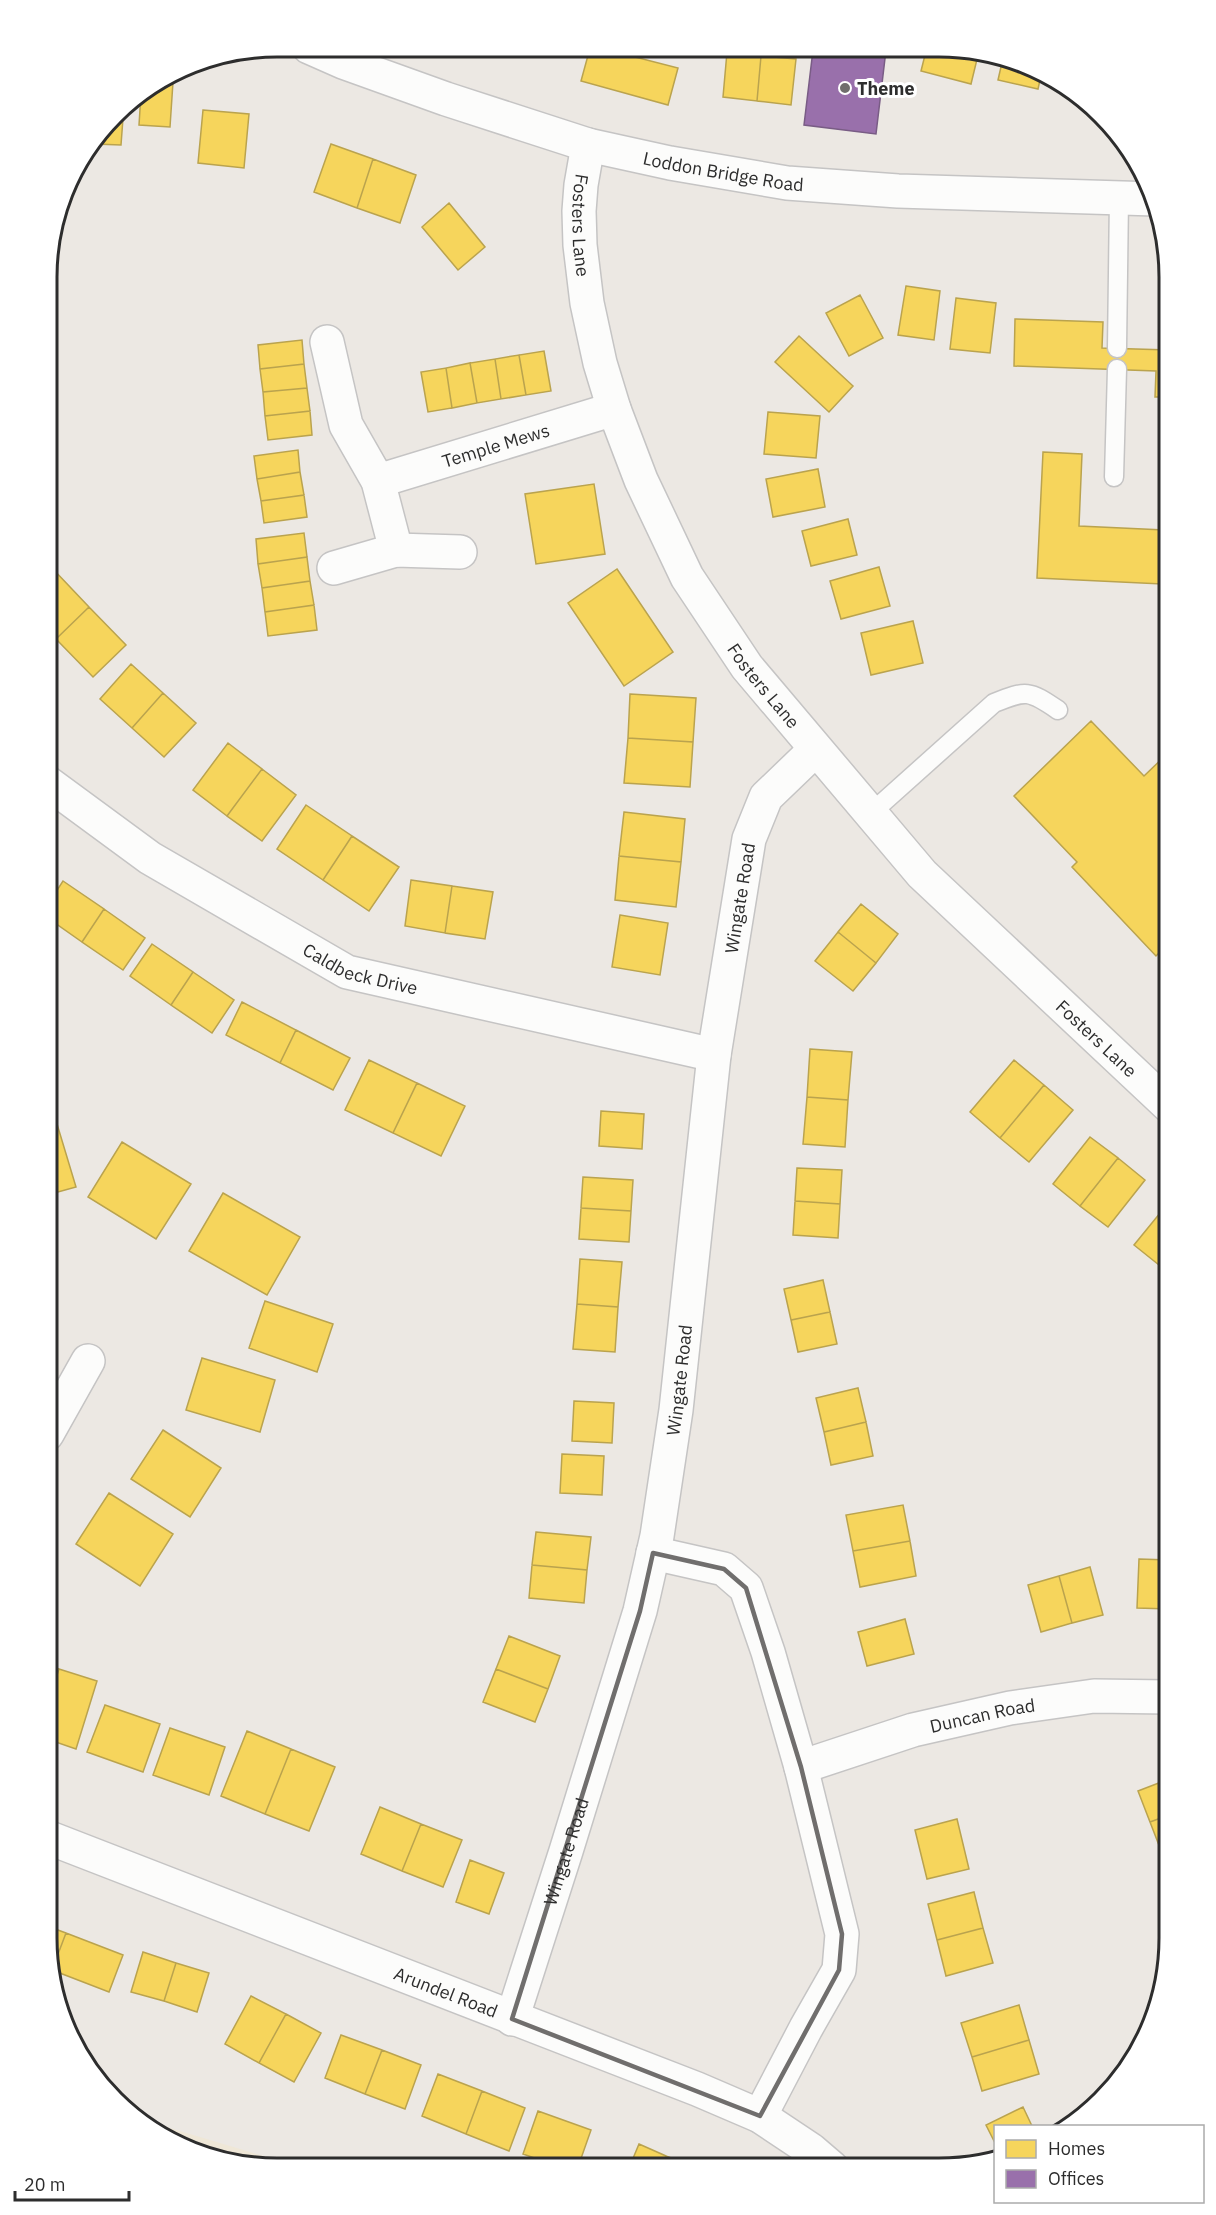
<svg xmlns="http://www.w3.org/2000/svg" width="1216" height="2215" font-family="'IBM Plex Sans',sans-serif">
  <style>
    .education { fill: #efe7d7 }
    .homes { fill: #f6d55c; stroke: #baa34e; stroke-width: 1.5 }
    .offices { fill: #9970ab; stroke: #795c85; stroke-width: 1.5 }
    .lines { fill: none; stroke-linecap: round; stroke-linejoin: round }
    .lane-casing { stroke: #c5c4c4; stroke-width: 21 }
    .street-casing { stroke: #c5c4c4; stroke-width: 36 }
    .secondary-casing { stroke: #c5c4c4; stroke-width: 36 }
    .lane { stroke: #fcfcfb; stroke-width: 18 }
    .street { stroke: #fcfcfb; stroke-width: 33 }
    .secondary { stroke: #fcfcfb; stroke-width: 33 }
    .marked { fill: none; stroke: #706e6d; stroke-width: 4.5; stroke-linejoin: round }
    .poi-dot { fill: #706e6d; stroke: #fff; stroke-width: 2 }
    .labels { text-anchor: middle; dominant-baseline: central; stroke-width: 6; stroke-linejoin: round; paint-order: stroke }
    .poi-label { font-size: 18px; font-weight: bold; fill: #2d2d2d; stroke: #fff; text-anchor: start }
    .street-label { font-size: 18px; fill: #2d2d2d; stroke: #fff }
    .rim { fill: none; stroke: #2d2d2d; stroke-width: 3 }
  </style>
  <rect width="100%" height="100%" fill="#ece8e3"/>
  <path class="education" d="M 133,2117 L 300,2167 L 247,2166 L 189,2151 Z"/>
  <path class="homes" d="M 590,48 L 604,49 L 678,68 L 668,105 L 581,81 Z
    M 926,51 L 979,51 L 971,84 L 921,71 Z
    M 727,52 L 761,56 L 757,101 L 723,97 Z
    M 761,56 L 796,59 L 791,105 L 757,101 Z
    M 1003,58 L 1042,71 L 1038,89 L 998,80 Z
    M 162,81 L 173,82 L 170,127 L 139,125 L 141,94 Z
    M 124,105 L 121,145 L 95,144 Z
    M 203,110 L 249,114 L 244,168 L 198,163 Z
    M 331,144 L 373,159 L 357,208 L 314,192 Z
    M 373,159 L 416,175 L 400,223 L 357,208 Z
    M 449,203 L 485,247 L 458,270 L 422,227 Z
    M 906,286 L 940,291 L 934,340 L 898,335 Z
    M 860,295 L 883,338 L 849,356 L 826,313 Z
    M 956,298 L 996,303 L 990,353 L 950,349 Z
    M 1015,319 L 1103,322 L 1102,348 L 1169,350 L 1169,397 L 1155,397 L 1156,371 L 1014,366 Z
    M 799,336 L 853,386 L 829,412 L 775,362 Z
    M 302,340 L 304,364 L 260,369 L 258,345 Z
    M 544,351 L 551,391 L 526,395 L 519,355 Z
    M 519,355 L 526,395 L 501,399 L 495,359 Z
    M 495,359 L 501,399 L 477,403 L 470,363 Z
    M 470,363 L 477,403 L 452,408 L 446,368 Z
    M 304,364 L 307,388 L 263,392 L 260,369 Z
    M 446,368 L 452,408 L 428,412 L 421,372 Z
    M 307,388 L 310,411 L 265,416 L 263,392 Z
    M 310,411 L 312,435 L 268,440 L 265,416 Z
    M 768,412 L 820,416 L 816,458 L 764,454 Z
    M 298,450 L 300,472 L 257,479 L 254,456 Z
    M 1043,452 L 1082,454 L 1079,526 L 1164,530 L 1162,584 L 1037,578 Z
    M 818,469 L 825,507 L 773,517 L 766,479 Z
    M 300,472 L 304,495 L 261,501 L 257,479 Z
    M 594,484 L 605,554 L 536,564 L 525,494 Z
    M 304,495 L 307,517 L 264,523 L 261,501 Z
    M 848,519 L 857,555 L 811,566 L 802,531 Z
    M 304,533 L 307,557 L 258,564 L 256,539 Z
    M 307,557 L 310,581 L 262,588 L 258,564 Z
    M 879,567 L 890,606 L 841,619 L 830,581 Z
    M 52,568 L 89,607 L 56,639 L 48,630 L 48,572 Z
    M 617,569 L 673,652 L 624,686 L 568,603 Z
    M 310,581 L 314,605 L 265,612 L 262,588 Z
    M 314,605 L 317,630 L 268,636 L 265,612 Z
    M 89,607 L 126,645 L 93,677 L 56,639 Z
    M 913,621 L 923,663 L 871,675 L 861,633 Z
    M 131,664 L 163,693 L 132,728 L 100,699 Z
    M 163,693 L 196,723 L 164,757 L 132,728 Z
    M 630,694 L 696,698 L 693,742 L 628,738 Z
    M 1091,721 L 1144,776 L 1169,752 L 1169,959 L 1161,951 L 1156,956 L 1072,867 L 1077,862 L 1014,796 Z
    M 628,738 L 693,742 L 690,787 L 624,783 Z
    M 228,743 L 262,769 L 227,816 L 193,790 Z
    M 262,769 L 296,795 L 262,841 L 227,816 Z
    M 306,805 L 352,836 L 323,880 L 277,849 Z
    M 624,812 L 685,819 L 681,862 L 619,856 Z
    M 352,836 L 399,867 L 369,911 L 323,880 Z
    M 619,856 L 681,862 L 676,907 L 615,900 Z
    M 48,868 L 57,875 L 48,887 Z
    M 411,880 L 452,886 L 445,933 L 405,926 Z
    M 63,881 L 104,909 L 82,942 L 48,918 L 48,904 Z
    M 452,886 L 493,892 L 485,939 L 445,933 Z
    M 861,904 L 898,934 L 876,963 L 838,932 Z
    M 104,909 L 145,938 L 123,970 L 82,942 Z
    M 620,915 L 668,923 L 660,975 L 612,967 Z
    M 838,932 L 876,963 L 853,991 L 815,961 Z
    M 152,944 L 193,972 L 171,1005 L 130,976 Z
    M 193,972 L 234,1000 L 212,1033 L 171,1005 Z
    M 242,1002 L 296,1030 L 280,1063 L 226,1035 Z
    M 296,1030 L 350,1058 L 333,1090 L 280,1063 Z
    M 810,1049 L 852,1052 L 848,1100 L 807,1097 Z
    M 369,1060 L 417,1083 L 393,1133 L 345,1110 Z
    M 1014,1060 L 1044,1085 L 1000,1138 L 970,1112 Z
    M 417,1083 L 465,1106 L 441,1156 L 393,1133 Z
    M 1044,1085 L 1073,1110 L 1029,1162 L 1000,1138 Z
    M 807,1097 L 848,1100 L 845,1147 L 803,1144 Z
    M 51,1104 L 76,1187 L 47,1195 L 47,1105 Z
    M 601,1111 L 644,1114 L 642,1149 L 599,1146 Z
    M 1090,1137 L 1118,1158 L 1080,1206 L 1053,1184 Z
    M 122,1142 L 191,1184 L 156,1239 L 88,1197 Z
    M 1118,1158 L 1145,1180 L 1108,1227 L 1080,1206 Z
    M 797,1168 L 842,1170 L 840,1204 L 795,1201 Z
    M 583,1177 L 633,1180 L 631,1211 L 581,1208 Z
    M 223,1193 L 300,1237 L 267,1295 L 189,1251 Z
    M 795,1201 L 840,1204 L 838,1238 L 793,1235 Z
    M 1169,1202 L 1169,1252 L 1159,1265 L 1134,1245 Z
    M 581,1208 L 631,1211 L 629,1242 L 579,1239 Z
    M 580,1259 L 622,1262 L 618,1307 L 577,1304 Z
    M 823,1280 L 830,1312 L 791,1320 L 784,1289 Z
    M 265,1301 L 333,1324 L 317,1372 L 249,1348 Z
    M 577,1304 L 618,1307 L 615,1352 L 573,1349 Z
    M 830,1312 L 837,1344 L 798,1352 L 791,1320 Z
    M 202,1358 L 275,1380 L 260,1432 L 186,1410 Z
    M 858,1388 L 866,1422 L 824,1432 L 816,1398 Z
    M 574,1401 L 614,1403 L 612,1443 L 572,1441 Z
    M 866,1422 L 873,1456 L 831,1465 L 824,1432 Z
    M 163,1430 L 221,1468 L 190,1517 L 131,1479 Z
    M 562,1454 L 604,1456 L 602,1495 L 560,1493 Z
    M 109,1493 L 173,1534 L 140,1586 L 76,1544 Z
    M 903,1505 L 910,1541 L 853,1551 L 846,1515 Z
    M 536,1532 L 591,1537 L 587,1570 L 532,1565 Z
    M 910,1541 L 916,1576 L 860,1587 L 853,1551 Z
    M 1139,1559 L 1169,1560 L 1169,1609 L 1137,1608 Z
    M 532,1565 L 587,1570 L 584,1603 L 529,1598 Z
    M 1090,1567 L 1103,1615 L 1072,1623 L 1059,1576 Z
    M 1059,1576 L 1072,1623 L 1041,1632 L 1028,1585 Z
    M 905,1619 L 914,1654 L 867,1666 L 858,1632 Z
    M 509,1636 L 560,1656 L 548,1689 L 496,1669 Z
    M 47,1665 L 59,1669 L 47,1706 Z
    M 59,1669 L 97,1681 L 76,1749 L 47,1739 L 47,1706 Z
    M 496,1669 L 548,1689 L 535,1722 L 483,1702 Z
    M 105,1705 L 160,1724 L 143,1772 L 87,1752 Z
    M 170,1728 L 225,1747 L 209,1795 L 153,1775 Z
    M 247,1731 L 291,1749 L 265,1814 L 221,1796 Z
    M 291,1749 L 335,1767 L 309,1831 L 265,1814 Z
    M 1169,1779 L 1169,1815 L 1150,1822 L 1138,1791 Z
    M 380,1807 L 421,1824 L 402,1871 L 361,1854 Z
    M 1169,1815 L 1169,1851 L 1162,1853 L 1150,1822 Z
    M 957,1819 L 969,1869 L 927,1879 L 915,1830 Z
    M 421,1824 L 462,1840 L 443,1887 L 402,1871 Z
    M 470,1860 L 504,1873 L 489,1914 L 456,1902 Z
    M 974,1892 L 983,1928 L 937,1940 L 928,1904 Z
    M 47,1926 L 66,1933 L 52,1970 L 46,1938 Z
    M 983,1928 L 993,1963 L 946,1976 L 937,1940 Z
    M 66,1933 L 123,1955 L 109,1992 L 52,1970 Z
    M 143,1952 L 176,1963 L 164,2001 L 131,1992 Z
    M 176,1963 L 209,1973 L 197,2012 L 164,2001 Z
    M 251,1996 L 286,2014 L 259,2063 L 225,2044 Z
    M 1019,2005 L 1029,2040 L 972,2057 L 961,2023 Z
    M 286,2014 L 321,2033 L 294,2082 L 259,2063 Z
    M 341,2035 L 382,2050 L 365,2094 L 325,2078 Z
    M 1029,2040 L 1039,2074 L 982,2091 L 972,2057 Z
    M 382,2050 L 421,2065 L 405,2109 L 365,2094 Z
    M 438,2074 L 482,2091 L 466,2134 L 422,2116 Z
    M 482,2091 L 525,2108 L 509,2151 L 466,2134 Z
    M 1023,2107 L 1032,2126 L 996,2126 L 996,2145 L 986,2125 Z
    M 538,2111 L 591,2130 L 578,2167 L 560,2167 L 523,2154 Z
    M 639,2144 L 666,2156 L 661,2168 L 629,2168 Z
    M 666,2156 L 694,2167 L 661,2168 Z"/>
  <path class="offices" d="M 813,50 L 886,50 L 876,134 L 804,125 Z"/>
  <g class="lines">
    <defs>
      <path id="lane" d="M 1117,348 L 1119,198
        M 1114,477 L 1117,369
        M 870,814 L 994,703 C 1026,690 1029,690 1058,710"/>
      <g id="street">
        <path id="s1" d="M 588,145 L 581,185 L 579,211 L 580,245 L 587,303 L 600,363 L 614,409 L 641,480 L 687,577 L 747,667 L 922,874 L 1169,1106"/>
        <path d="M 327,342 L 346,425 L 378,481 L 396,550"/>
        <path id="s2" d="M 378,481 L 614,409"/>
        <path d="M 334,568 L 396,550 L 460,552"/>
        <path id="s3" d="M 48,783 L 150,858 L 347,972 L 714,1055"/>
        <path d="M 47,1434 L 88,1361"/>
        <path d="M 653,1553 L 724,1569 L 746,1588 L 768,1652 L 801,1767 L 842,1934 L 839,1970 L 806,2028 L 760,2116"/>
        <path id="s4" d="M 801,1767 L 913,1730 L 1010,1708 L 1094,1696 L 1169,1697"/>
        <path id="s5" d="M 47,1837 L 697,2089 L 760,2116 L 811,2150 L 832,2168"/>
        <path id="s6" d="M 512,2019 L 566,1851 L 640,1611 L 657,1536 L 676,1410 L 714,1055 L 749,839 L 766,797 L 815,750"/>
      </g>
      <g id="secondary">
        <path id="s7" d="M 309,47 L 343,62 L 446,99 L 588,145 L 670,163 L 787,183 L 898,191 L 1155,199"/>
      </g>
    </defs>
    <use href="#lane" class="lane-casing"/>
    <use href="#street" class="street-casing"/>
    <use href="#secondary" class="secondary-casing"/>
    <use href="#lane" class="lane"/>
    <use href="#street" class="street"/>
    <use href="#secondary" class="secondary"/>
  </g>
  <path class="marked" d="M 653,1553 L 724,1569 L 746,1588 L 801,1767 L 842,1934 L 839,1970 L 760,2116 L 512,2019 L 640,1611 Z"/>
  <circle class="poi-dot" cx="845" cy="88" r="6"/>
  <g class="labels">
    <g class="poi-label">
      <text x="857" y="88">Theme</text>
    </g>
    <g class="street-label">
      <text stroke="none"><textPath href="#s7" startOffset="434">Loddon Bridge Road</textPath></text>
      <text stroke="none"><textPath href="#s1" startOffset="81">Fosters Lane</textPath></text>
      <text stroke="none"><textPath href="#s2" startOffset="123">Temple Mews</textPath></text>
      <text stroke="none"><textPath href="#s1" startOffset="585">Fosters Lane</textPath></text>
      <text stroke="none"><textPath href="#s6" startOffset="1148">Wingate Road</textPath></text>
      <text stroke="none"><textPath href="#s3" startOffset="366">Caldbeck Drive</textPath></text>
      <text stroke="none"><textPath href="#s1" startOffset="1071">Fosters Lane</textPath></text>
      <text stroke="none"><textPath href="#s6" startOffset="662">Wingate Road</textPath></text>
      <text stroke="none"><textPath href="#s4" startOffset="189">Duncan Road</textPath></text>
      <text stroke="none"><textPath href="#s6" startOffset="176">Wingate Road</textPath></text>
      <text stroke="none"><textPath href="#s5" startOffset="428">Arundel Road</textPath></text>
    </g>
  </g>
  <path d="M0 0H1216V2215H0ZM277 57H939A220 220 0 0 1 1159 277V1938A220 220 0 0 1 939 2158H277A220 220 0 0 1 57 1938V277A220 220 0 0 1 277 57Z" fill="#fff" fill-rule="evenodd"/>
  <path class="rim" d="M277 57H939A220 220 0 0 1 1159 277V1938A220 220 0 0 1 939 2158H277A220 220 0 0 1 57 1938V277A220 220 0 0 1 277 57Z"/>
  <rect x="994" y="2125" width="210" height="78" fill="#ffffff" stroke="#ababab" stroke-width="1.5"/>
  <rect x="1006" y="2140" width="30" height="18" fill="#f6d55c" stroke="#ababab" stroke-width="1.5"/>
  <text x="1048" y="2155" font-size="18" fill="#2d2d2d">Homes</text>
  <rect x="1006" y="2170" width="30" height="18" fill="#9970ab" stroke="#ababab" stroke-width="1.5"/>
  <text x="1048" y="2185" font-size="18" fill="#2d2d2d">Offices</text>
  <path d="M15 2191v9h114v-9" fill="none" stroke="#2d2d2d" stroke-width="3"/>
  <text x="24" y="2191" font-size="18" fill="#2d2d2d" stroke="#ffffff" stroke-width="4.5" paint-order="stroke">20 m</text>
</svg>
